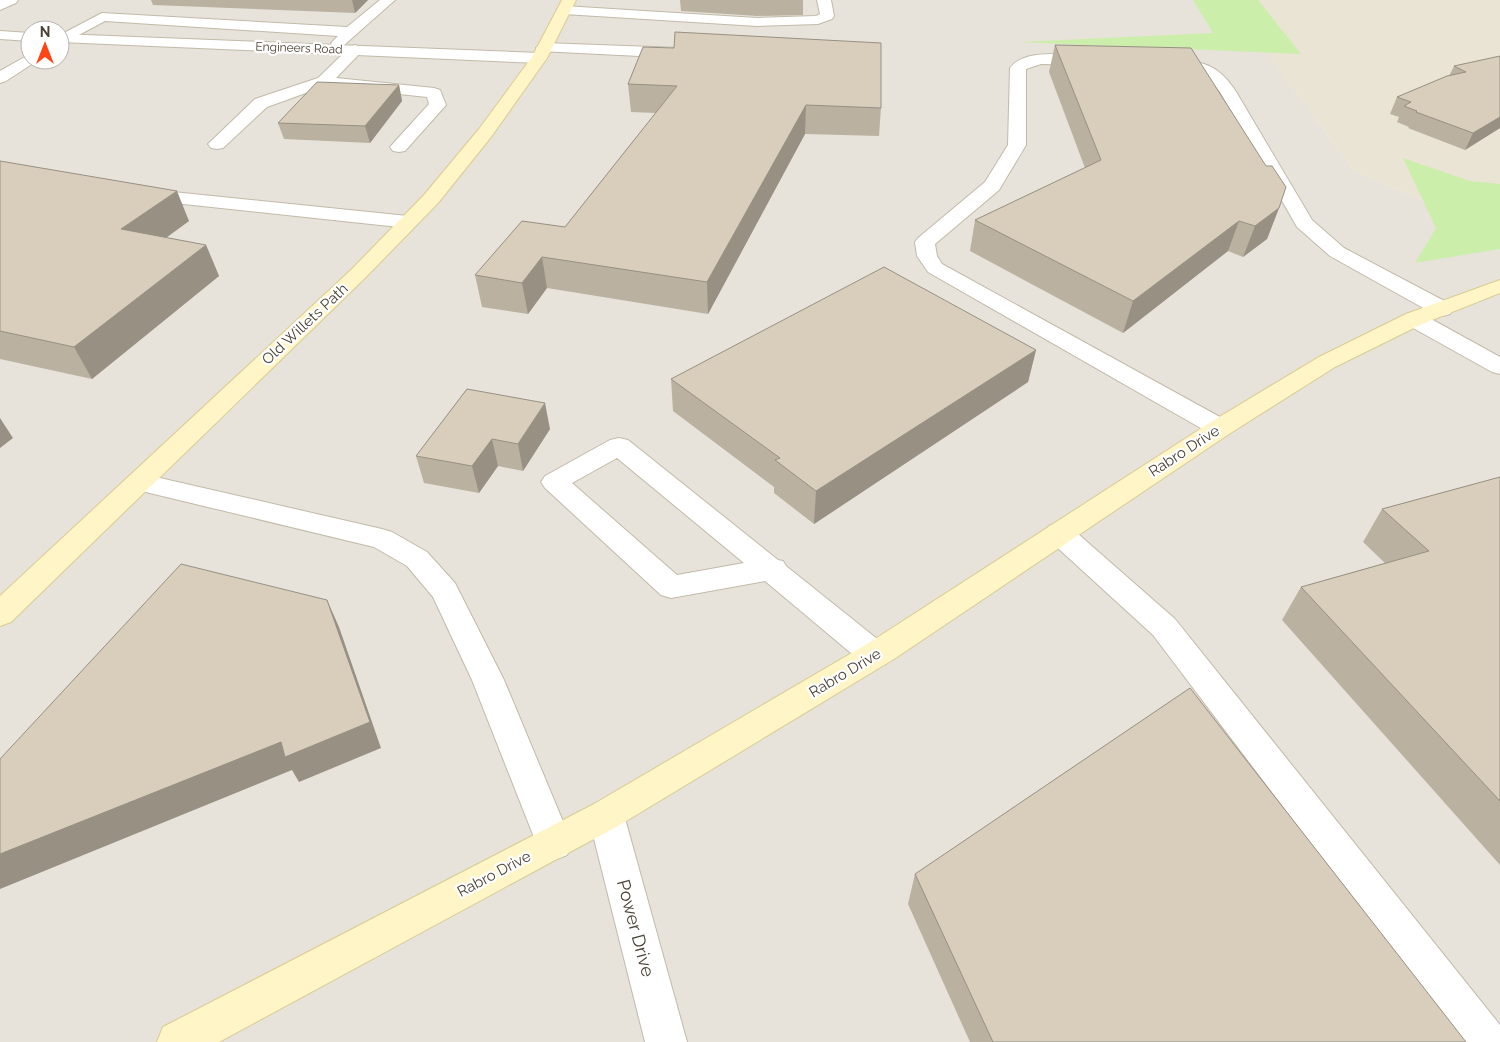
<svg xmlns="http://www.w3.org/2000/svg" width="1500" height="1042" font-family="Raleway,sans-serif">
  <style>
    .residential { fill: #eae4d4 }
    .industrial { fill: #e7e3db; fill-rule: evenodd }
    .green { fill: #cceeab }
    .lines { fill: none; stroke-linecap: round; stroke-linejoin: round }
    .service-casing { stroke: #c2baa8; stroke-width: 2 }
    .minor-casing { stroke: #c2baa8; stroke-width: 2 }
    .secondary-casing { stroke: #dacb91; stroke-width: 2 }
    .service { fill: #fff; fill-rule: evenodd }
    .minor { fill: #fff; fill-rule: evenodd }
    .secondary { fill: #fff5c7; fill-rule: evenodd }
    .wall { fill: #bab1a1 }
    .shaded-wall { fill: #979083 }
    .building { fill: #d8cebb; stroke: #979083 }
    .labels { text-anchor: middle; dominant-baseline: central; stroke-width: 4.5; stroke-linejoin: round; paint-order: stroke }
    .far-street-label { font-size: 12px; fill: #494235; stroke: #fff }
    .street-label { font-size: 15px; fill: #494235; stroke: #fff }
    .near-street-label { font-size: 18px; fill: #494235; stroke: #fff }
  </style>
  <rect width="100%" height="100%" fill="#f5f2e7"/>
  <path class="residential" d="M 1228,0 L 1500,0 L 1500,232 L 1355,172 Z"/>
  <path class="industrial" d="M 0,0 L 1228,0 L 1355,172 L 1500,232 L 1500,1042 L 0,1042 ZM 30,30 L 60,30 L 60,60 L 30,60 Z"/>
  <path class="green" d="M 1193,0 L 1258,0 L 1301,54 L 1019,42 L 1213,33 Z
    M 1403,158 L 1470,181 L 1500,184 L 1500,249 L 1415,263 L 1436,228 Z"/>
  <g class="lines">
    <defs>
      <path id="service" d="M 0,0 L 18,0 L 16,3 L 0,10 Z
        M 380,0 L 395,0 L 343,46 L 333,46 L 331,43 L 338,36 L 105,21 L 60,45 L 60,35 L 102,13 L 347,27 Z
        M 817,0 L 831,0 L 834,16 L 832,19 L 818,24 L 757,26 L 564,14 L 559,13 L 557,10 L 559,7 L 564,6 L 757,18 L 816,16 L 820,14 Z
        M 544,43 L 680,48 L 685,50 L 688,53 L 685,56 L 680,58 L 539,51 L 536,48 L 539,45 Z
        M 355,45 L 360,47 L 363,50 L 336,78 L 434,88 L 440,90 L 446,105 L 405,151 L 399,152 L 393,151 L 390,147 L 429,104 L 427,97 L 325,86 L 267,107 L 223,148 L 217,149 L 211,148 L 208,144 L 255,99 L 318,78 L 350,47 Z
        M 30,54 L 30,60 L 37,60 L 35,62 L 6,81 L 0,83 L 0,71 Z
        M 1062,54 L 1094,57 L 1097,60 L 1094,63 L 1089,65 L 1041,64 L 1026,69 L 1026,145 L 999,190 L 935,244 L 937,256 L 942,264 L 1229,422 L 1233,428 L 1229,434 L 1220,436 L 1211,434 L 928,272 L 917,256 L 915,242 L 918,238 L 985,182 L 1008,145 L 1010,68 C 1021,53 1045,54 1062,54 Z
        M 1167,58 C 1200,62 1215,61 1235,90 L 1312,220 L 1344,248 L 1450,304 L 1453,309 L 1450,314 L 1442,316 L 1434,314 L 1330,256 L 1297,227 L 1220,92 C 1198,64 1191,74 1162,66 L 1159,63 L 1162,60 Z
        M 144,189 L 408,216 L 415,218 L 418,222 L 415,226 L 408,228 L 137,199 L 135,195 L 137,191 Z
        M 1414,312 L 1422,314 L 1500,357 L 1500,374 L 1492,372 L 1406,324 L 1403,319 L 1406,314 Z
        M 619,438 L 628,440 L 778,560 L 783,561 L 786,566 L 886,646 L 891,655 L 886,664 L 875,667 L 864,664 L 765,581 L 671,598 L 661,595 L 545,488 L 541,482 L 545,476 L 610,440 ZM 617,458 L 744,563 L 677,575 L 572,483 Z
        M 138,473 L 382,529 L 392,532 L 427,552 L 455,583 L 504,680 L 572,843 L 567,855 L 554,860 L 541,855 L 472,680 L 433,597 L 407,566 L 374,547 L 129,488 L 125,482 L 129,476 Z
        M 1059,523 L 1069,526 L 1175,619 L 1500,1025 L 1500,1042 L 1461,1042 L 1153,635 L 1049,540 L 1045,533 L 1049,526 Z
        M 606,799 L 618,804 L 624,815 L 687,1042 L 645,1042 L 588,815 L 594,804 Z"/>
      <path id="minor" d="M 0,31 L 30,33 L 30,41 L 0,39 Z
        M 60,34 L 539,53 L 544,55 L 547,58 L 544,61 L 539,63 L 60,42 Z"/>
      <path id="secondary" d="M 562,0 L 576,0 L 547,58 L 491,137 L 438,203 L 366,277 L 11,622 L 0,626 L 0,596 L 352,269 L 424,195 L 479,129 L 532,57 Z
        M 1500,280 L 1500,293 L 1422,324 L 1335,367 L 1229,434 L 894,659 L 618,826 L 219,1042 L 157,1042 L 163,1027 L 594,804 L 872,641 L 1211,422 L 1319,357 L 1406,314 Z"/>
    </defs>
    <use href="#service" class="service-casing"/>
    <use href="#minor" class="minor-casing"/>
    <use href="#secondary" class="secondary-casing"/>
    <use href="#service" class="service"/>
    <use href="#minor" class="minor"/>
    <use href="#secondary" class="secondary"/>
  </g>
  <path class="wall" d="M 151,0 L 368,0 L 355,13 L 153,5 Z
    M 680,0 L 803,0 L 803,15 L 757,16 L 681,11 Z
    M 1055,45 L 1279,208 L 1267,239 L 1243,257 L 1228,251 L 1123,333 L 970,251 L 975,220 L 1085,168 L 1049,72 Z
    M 643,47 L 881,108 L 879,136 L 805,134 L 708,314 L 547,288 L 528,314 L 482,307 L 475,275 L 565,227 L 656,113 L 631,112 L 628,84 Z
    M 1500,56 L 1500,128 L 1465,150 L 1408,128 L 1409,127 L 1397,122 L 1399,117 L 1390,114 L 1397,97 L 1449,76 L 1454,66 Z
    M 399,85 L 402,101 L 370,143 L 284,139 L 278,123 Z
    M 0,161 L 189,221 L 166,238 L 206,245 L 219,276 L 92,379 L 0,359 Z
    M 1036,350 L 1028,382 L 814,524 L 774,493 L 774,487 L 673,411 L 671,379 Z
    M 467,389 L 550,429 L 523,471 L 498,466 L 479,493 L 424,483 L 416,456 Z
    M 1500,477 L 1500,865 L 1282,620 L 1301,587 L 1385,563 L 1363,542 L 1382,509 Z
    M 915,874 L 1466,1042 L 970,1042 L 908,904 Z"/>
  <path class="shaded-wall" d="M 352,0 L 368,0 L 355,13 Z
    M 399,85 L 402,101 L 370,143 L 365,126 Z
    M 806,105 L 805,134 L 708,314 L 707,282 Z
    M 1500,117 L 1500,128 L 1465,150 L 1473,133 Z
    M 177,191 L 189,221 L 135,260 L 121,229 Z
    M 1279,208 L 1267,239 L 1243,257 L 1255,226 Z
    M 1239,221 L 1228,251 L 1123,333 L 1133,301 Z
    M 206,245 L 219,276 L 92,379 L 74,347 Z
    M 542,257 L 547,288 L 528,314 L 522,283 Z
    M 1036,350 L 1028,382 L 814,524 L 816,491 Z
    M 545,403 L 550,429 L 523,471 L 518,444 Z
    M 0,418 L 13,438 L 0,448 Z
    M 492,439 L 498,466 L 479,493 L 472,466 Z
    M 327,600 L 339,627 L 381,748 L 299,782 L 292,770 L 0,889 L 0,854 Z"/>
  <path class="building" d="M 675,32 L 881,43 L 881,108 L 806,105 L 707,282 L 542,257 L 522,283 L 475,275 L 522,221 L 565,227 L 677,86 L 628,84 L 643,47 L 674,48 Z
    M 1055,45 L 1191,48 L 1266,166 L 1272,166 L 1286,187 L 1279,208 L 1255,226 L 1239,221 L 1133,301 L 975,220 L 1101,160 Z
    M 1500,56 L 1500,117 L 1473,133 L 1416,112 L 1417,111 L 1404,106 L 1411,102 L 1397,97 L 1447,76 L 1466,72 L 1454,66 Z
    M 317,82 L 399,85 L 365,126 L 278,123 Z
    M 0,161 L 177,191 L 121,229 L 206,245 L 74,347 L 0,331 Z
    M 884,267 L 1036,350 L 816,491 L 775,460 L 780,458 L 671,379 Z
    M 467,389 L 545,403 L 518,444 L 492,439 L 472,466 L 416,456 Z
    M 1500,477 L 1500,801 L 1301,587 L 1429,551 L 1382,509 Z
    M 181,564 L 327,600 L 370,722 L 285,757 L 281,742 L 0,854 L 0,759 Z
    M 1190,688 L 1466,1042 L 993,1042 L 915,874 Z"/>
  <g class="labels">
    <g class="far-street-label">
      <text transform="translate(299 48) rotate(2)">Engineers Road</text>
    </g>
    <g class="street-label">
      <text transform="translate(305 324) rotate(-43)">Old Willets Path</text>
      <text transform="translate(1184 451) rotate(-33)">Rabro Drive</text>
      <text transform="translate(845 673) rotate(-31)">Rabro Drive</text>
      <text transform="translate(494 874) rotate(-28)">Rabro Drive</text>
    </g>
    <g class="near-street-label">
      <text transform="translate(636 928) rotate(75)">Power Drive</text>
    </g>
  </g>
  <g transform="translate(45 45)"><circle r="24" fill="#ffffff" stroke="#b6b3ae"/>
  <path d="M0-4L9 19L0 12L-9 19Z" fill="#ff4514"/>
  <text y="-8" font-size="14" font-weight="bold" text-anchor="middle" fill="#494235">N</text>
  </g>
</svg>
